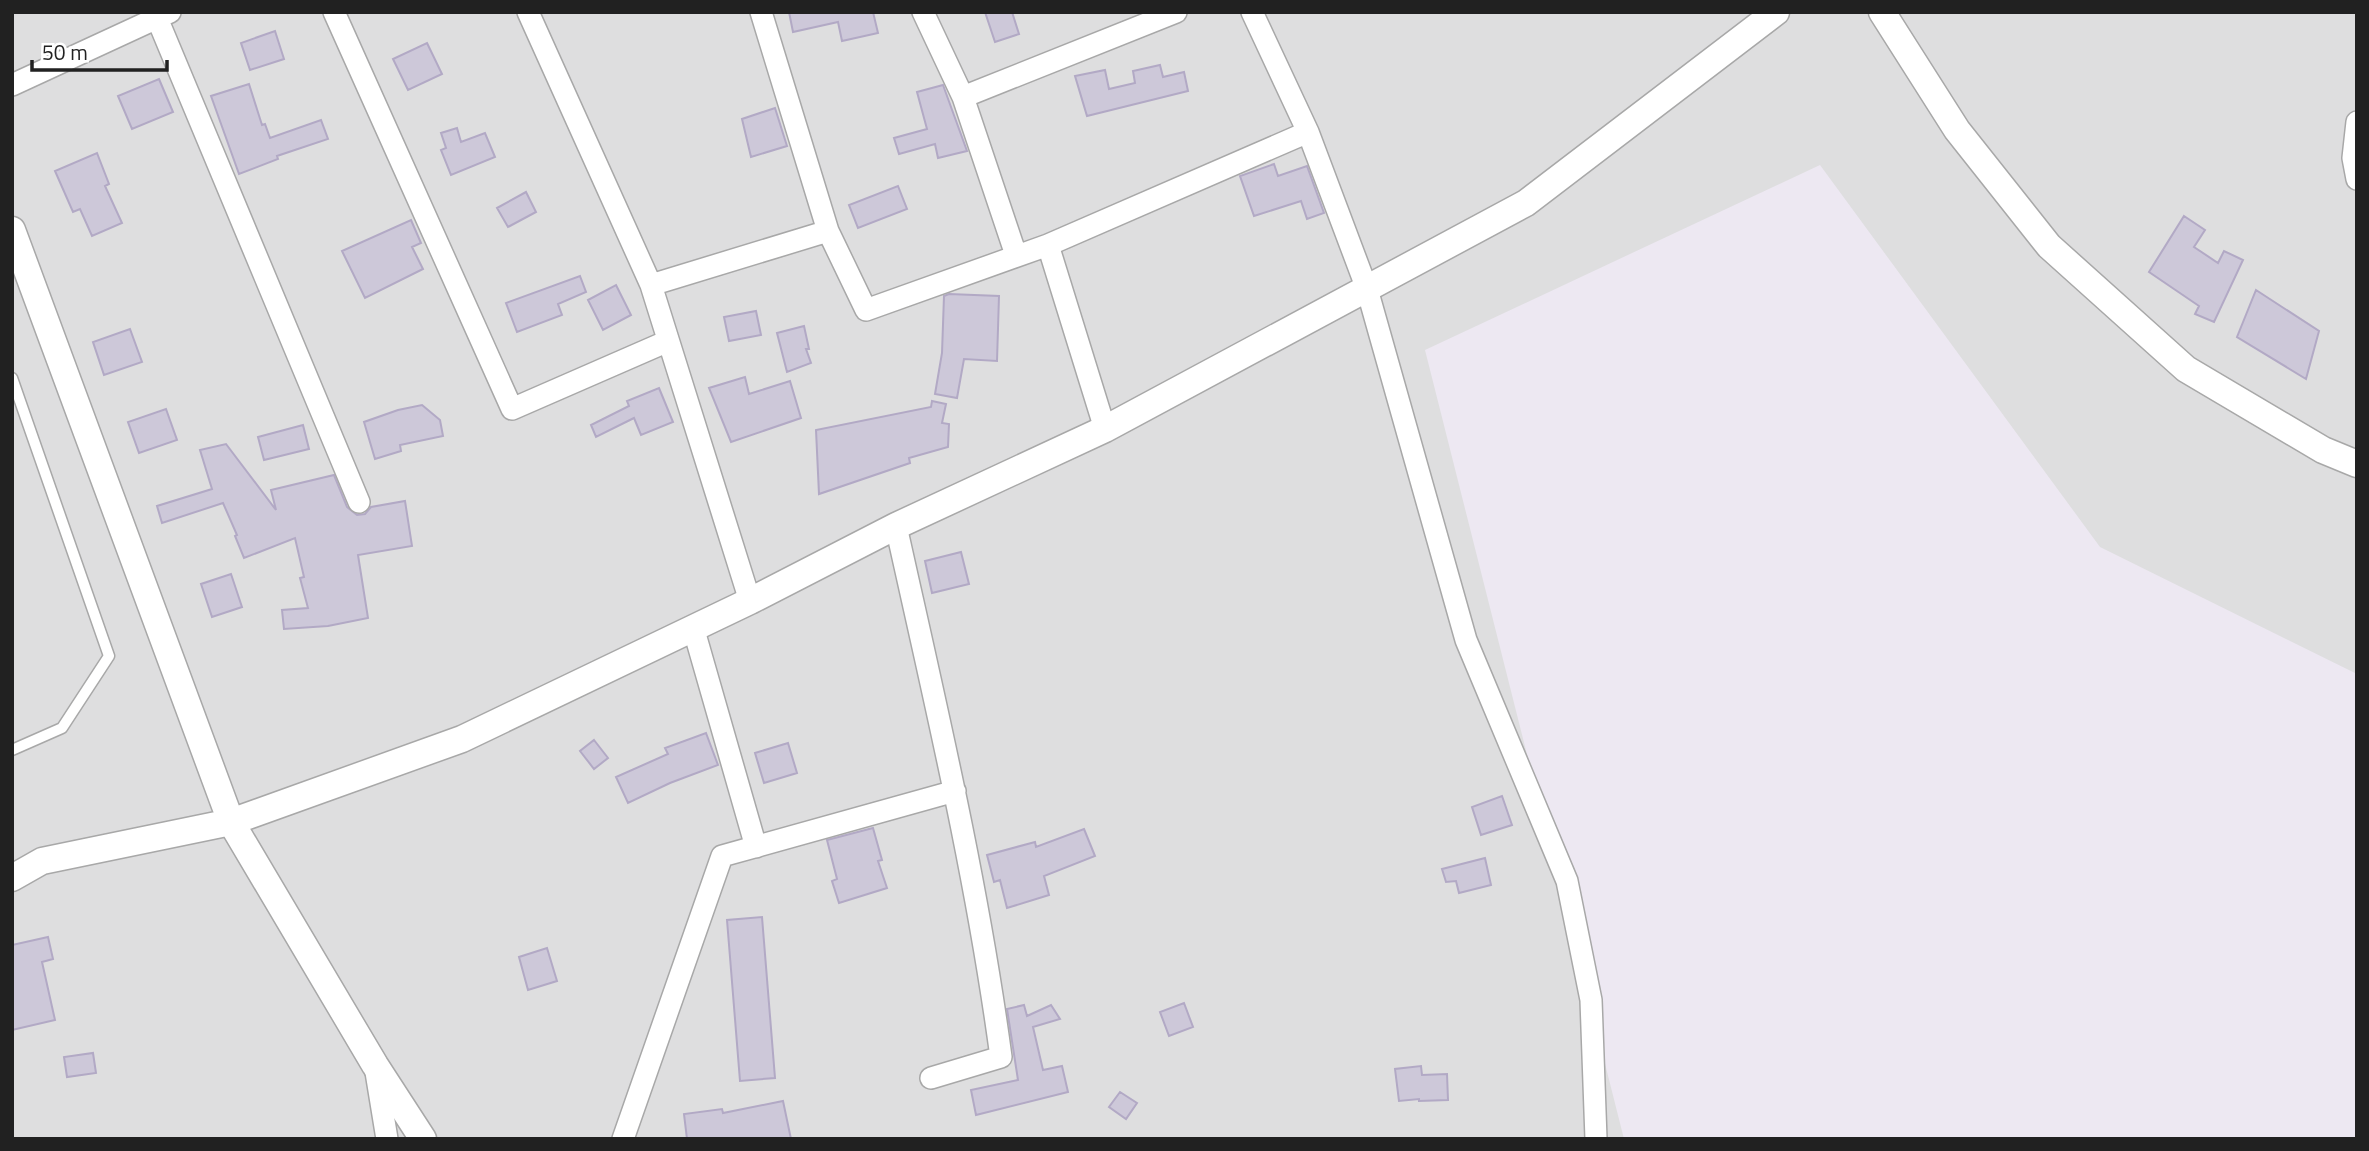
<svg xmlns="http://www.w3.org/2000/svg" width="2369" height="1151" font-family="'Titillium Web',sans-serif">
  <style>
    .residential { fill: #dededf }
    .building { fill: #cdc8d9; stroke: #b2a9c5; stroke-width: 2 }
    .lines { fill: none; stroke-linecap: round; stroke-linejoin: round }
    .service-casing { stroke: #a8a8a8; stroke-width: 13 }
    .minor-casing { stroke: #a8a8a8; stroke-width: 24 }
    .tertiary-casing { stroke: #a8a8a8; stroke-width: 29 }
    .service { stroke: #fff; stroke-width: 10 }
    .minor { stroke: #fff; stroke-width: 21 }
    .tertiary { stroke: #fff; stroke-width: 26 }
  </style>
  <rect width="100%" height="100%" fill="#ede8f2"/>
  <path class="residential" d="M 12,12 L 2357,12 L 2357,674 L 2100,547 L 1820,165 L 1425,350 L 1624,1139 L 12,1139 Z"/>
  <path class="building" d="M 789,12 L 873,12 L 878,33 L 842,41 L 838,22 L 793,32 Z
    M 985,12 L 1012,12 L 1019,34 L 995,42 Z
    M 275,31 L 284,59 L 250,70 L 241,43 Z
    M 427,43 L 442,74 L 408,90 L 393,59 Z
    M 1160,65 L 1163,77 L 1184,72 L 1188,91 L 1087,116 L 1075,76 L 1105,70 L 1109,89 L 1135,83 L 1133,71 Z
    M 159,79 L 173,112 L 132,129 L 118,96 Z
    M 249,84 L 262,125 L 265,124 L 270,138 L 321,120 L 328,139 L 277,156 L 278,159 L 239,174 L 211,96 Z
    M 943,85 L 967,151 L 938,158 L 935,144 L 899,154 L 894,138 L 927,129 L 917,92 Z
    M 775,108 L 787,146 L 751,157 L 742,119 Z
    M 457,128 L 461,142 L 485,133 L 495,157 L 451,175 L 441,150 L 446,148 L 441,133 Z
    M 97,153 L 109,184 L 105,186 L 122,223 L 92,236 L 80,209 L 73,212 L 55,171 Z
    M 1274,164 L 1278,176 L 1307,166 L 1324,213 L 1307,219 L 1301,201 L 1254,216 L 1240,176 Z
    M 898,186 L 907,209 L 858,228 L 849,205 Z
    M 526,192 L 536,212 L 508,227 L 497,208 Z
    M 2184,216 L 2205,230 L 2194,247 L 2218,263 L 2224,251 L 2243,260 L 2214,322 L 2195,314 L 2199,306 L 2149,272 Z
    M 411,220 L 421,243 L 412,247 L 423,269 L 365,298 L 342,251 Z
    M 580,276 L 586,292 L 558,304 L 562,315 L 517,332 L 506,303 Z
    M 616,285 L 631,315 L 603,330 L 588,300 Z
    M 2256,290 L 2319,331 L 2306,379 L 2237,337 Z
    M 949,294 L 999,296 L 997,361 L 964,359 L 957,398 L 935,394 L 942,353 L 944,296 Z
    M 756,311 L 761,335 L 729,341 L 724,317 Z
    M 804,326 L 809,349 L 806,349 L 811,363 L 787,372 L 777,333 Z
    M 130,329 L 142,362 L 104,375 L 93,342 Z
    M 745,377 L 749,394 L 790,381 L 801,418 L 731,442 L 709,388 Z
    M 659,388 L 673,422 L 641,435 L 634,418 L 596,437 L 591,425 L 629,406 L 627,401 Z
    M 932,401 L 946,404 L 942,423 L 949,424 L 948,447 L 909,458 L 910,463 L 819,494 L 816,430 L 931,407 Z
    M 422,405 L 440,420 L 443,436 L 400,445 L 401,451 L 375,459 L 364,422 L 398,410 Z
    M 166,409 L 177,440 L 139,453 L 128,422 Z
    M 303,425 L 309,449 L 264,460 L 258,437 Z
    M 226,444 L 276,510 L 271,490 L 334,475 L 347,507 L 357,515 L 365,514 L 371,507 L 405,501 L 412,546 L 358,555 L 368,618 L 328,626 L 284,629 L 282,610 L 308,608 L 300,578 L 304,577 L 295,538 L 244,558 L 235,536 L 237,535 L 223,503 L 162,523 L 157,506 L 212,489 L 200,450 Z
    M 961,552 L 969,584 L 932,593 L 925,561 Z
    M 231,574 L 242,607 L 212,617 L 201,584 Z
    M 706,733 L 718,765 L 670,783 L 628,803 L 616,777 L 668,754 L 665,748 Z
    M 594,740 L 608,758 L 594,769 L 580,751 Z
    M 788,743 L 797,773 L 764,783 L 755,753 Z
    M 1502,796 L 1512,825 L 1481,835 L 1472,807 Z
    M 873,828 L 882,860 L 878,861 L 887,888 L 839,903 L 832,881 L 837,879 L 827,840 Z
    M 1084,829 L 1095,856 L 1044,876 L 1049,895 L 1007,908 L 1000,880 L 994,882 L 987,855 L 1035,842 L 1036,847 Z
    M 1485,858 L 1491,885 L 1459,893 L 1456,881 L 1446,882 L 1442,869 Z
    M 762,917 L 775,1078 L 740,1081 L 727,920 Z
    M 48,937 L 53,959 L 42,962 L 55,1020 L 12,1030 L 12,945 Z
    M 547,948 L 557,981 L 528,990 L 519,957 Z
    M 1184,1003 L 1193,1027 L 1169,1036 L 1160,1012 Z
    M 1024,1005 L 1027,1016 L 1051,1005 L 1060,1019 L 1033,1027 L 1043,1070 L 1062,1066 L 1068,1092 L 976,1115 L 971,1090 L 1018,1080 L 1007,1009 Z
    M 93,1053 L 96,1073 L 67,1077 L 64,1057 Z
    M 1421,1066 L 1422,1075 L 1447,1074 L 1448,1100 L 1419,1101 L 1419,1099 L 1399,1101 L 1395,1069 Z
    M 1120,1092 L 1137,1103 L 1126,1119 L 1109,1107 Z
    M 783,1101 L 791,1139 L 687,1139 L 684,1114 L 722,1109 L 723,1113 Z"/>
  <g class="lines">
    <defs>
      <path id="service" d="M 12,378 L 109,656 L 62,728 L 12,750"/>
      <path id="minor" d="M 334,12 L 512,409 L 668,341
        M 528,12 L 651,285 L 750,601
        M 761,12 L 828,231 L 866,310 L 1048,245 L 1308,132
        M 923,12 L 963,97 L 1016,255
        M 1252,12 L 1308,132 L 1367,289 L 1466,640 L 1567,881 L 1591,1000 L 1596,1139
        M 157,18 L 359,502
        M 12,85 L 170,12
        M 963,97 L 1176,12
        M 2357,122 L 2353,158 L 2357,179
        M 1048,245 L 1105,429
        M 651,285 L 828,231
        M 896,526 C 935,702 977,878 1001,1057 L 931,1078
        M 693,627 L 756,847
        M 376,1072 L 387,1139
        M 623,1139 L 722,856 L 955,791"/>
      <path id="tertiary" d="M 1882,12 L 1957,130 L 2049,246 L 2186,369 L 2323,450 L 2357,464
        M 12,230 L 231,822 L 375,1065 L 423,1139
        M 12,878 L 42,861 L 231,822 L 462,739 L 750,601 L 896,526 L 1105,429 L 1526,203 L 1776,12"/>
    </defs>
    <use href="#service" class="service-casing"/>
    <use href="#minor" class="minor-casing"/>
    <use href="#tertiary" class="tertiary-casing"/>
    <use href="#service" class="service"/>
    <use href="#minor" class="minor"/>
    <use href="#tertiary" class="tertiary"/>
  </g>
  <rect width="2369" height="1151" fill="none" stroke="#212121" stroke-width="28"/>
  <path d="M32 60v10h135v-10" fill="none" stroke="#212121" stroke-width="3.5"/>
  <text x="42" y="60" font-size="21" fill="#212121" stroke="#ffffff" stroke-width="5" paint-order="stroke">50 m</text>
</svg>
